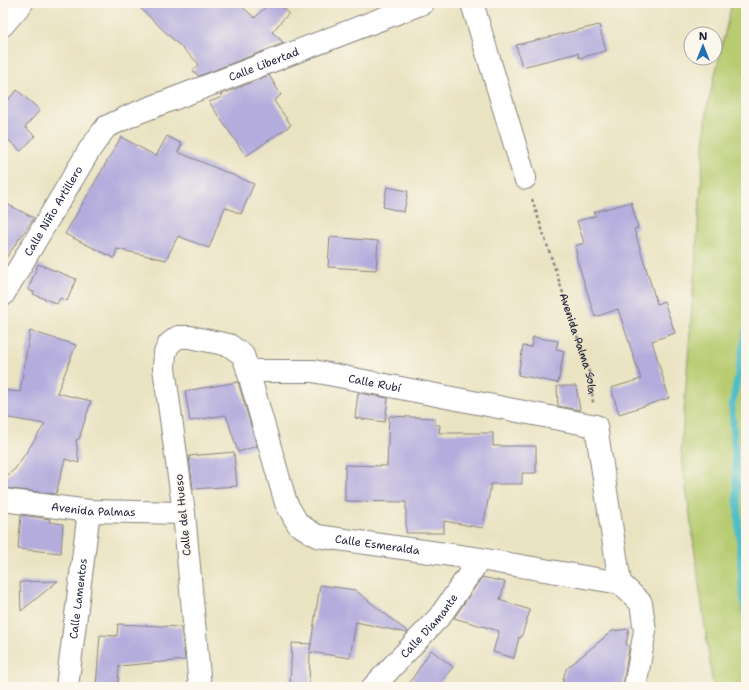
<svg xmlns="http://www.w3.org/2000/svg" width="749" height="690" font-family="'Shantell Sans',sans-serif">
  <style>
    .green { fill: #b7cb6f; stroke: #6c7655 }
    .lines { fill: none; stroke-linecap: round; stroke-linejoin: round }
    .stream { stroke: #50bec8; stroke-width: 7 }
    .building { fill: #b3acdd }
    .minor-casing { stroke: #86827e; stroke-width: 24 }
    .path { stroke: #86827e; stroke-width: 2.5; stroke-dasharray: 3 3; stroke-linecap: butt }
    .minor { stroke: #fff; stroke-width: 22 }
    .labels { text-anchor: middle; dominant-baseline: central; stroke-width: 3.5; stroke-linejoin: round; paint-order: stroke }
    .street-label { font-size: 11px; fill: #22223b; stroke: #fbf7ec }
  </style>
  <rect width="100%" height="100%" fill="#fbf7ec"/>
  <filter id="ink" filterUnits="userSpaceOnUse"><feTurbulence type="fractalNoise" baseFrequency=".025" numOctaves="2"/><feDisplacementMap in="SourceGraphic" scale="8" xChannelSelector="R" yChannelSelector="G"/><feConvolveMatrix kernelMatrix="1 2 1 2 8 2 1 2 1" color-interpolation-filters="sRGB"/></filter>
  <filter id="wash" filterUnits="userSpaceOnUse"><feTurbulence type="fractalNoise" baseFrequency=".012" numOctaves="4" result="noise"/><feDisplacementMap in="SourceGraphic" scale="16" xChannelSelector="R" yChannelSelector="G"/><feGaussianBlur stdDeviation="0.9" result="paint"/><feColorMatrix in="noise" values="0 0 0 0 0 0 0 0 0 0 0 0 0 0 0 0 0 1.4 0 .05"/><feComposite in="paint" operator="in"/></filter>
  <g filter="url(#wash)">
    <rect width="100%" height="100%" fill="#eae3c2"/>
    <path class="green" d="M 732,3 L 746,3 L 746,687 L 713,687 L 681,450 L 707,108 Z"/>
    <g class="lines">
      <path class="stream" d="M 746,331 L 732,406 L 742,586 L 746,620"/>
    </g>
    <g id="blocks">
      <path class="building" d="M 135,3 L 238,3 L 255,18 L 269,3 L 278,3 L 289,13 L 272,32 L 284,43 L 199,76 L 193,71 L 199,64 Z
        M 599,25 L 606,51 L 579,58 L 578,53 L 522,67 L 516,45 Z
        M 269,75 L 281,95 L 274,101 L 291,125 L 246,156 L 209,102 L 222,97 L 220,95 Z
        M 17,90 L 40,110 L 25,127 L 35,136 L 21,151 L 3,135 L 3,105 Z
        M 167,136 L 182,144 L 178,152 L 254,184 L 241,214 L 225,207 L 209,248 L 178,236 L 166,260 L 117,249 L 114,258 L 65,234 L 121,137 L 156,156 Z
        M 387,187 L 408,191 L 404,212 L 383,207 Z
        M 3,202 L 34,218 L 3,262 Z
        M 631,202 L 638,228 L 634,229 L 657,304 L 664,301 L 675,333 L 652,341 L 669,398 L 619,414 L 611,388 L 641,379 L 618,309 L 595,317 L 576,256 L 577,255 L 575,246 L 584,243 L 577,221 L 595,216 L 594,212 Z
        M 330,237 L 378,241 L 376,270 L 328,267 Z
        M 38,264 L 76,279 L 67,301 L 60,298 L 57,304 L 33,294 L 34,292 L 28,290 Z
        M 30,331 L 76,345 L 57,393 L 91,401 L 79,439 L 76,440 L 79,463 L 65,459 L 56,494 L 3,488 L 3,479 L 15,469 L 45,424 L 3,417 L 3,390 L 20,392 Z
        M 533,337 L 558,341 L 556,349 L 564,351 L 558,383 L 518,375 L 523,346 L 531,347 Z
        M 238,382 L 257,446 L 238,452 L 226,415 L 190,421 L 185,391 Z
        M 557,386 L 576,386 L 580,410 L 558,406 Z
        M 358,393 L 388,398 L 385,422 L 355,418 Z
        M 389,416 L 435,418 L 435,425 L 440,425 L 439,433 L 493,433 L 493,446 L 536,446 L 536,473 L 522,473 L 522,484 L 491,484 L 483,528 L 444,521 L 444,533 L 406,533 L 406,502 L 345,501 L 345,465 L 387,466 Z
        M 234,452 L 237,486 L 193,489 L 189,456 Z
        M 21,515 L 50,519 L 49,522 L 63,524 L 61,553 L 18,549 Z
        M 482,577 L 505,582 L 500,600 L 530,610 L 521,638 L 519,637 L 514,658 L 493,652 L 499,631 L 454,618 Z
        M 58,581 L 21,611 L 20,582 Z
        M 320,585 L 355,590 L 408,632 L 407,633 L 356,622 L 350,658 L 310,652 L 309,685 L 290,685 L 292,643 L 311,644 L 310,650 Z
        M 118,624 L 181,627 L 185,660 L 119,666 L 118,687 L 96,687 L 100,635 L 117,636 Z
        M 629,629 L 626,644 L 629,647 L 623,687 L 561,687 L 566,669 L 612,631 Z
        M 431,650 L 453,667 L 437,687 L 407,687 Z"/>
    </g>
  </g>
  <g filter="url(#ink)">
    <use href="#blocks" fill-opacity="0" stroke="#86827e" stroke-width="1"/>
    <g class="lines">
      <defs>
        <g id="minor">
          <path d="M 472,3 L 525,178"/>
          <path d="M 3,25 L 22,3"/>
          <path id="s2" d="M 3,295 L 90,149 L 106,127 L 134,114 L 423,3"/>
          <path id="s3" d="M 248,371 L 286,503 L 298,524 L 317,536 L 480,559 L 620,583"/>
          <path id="s4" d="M 3,500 L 89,511 L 184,513"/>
          <path id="s5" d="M 67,687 L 89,511"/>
          <path id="s6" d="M 200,687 L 184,513 L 164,368 L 165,353 L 169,344 L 178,337 L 190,337 L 229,345 L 243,355 L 248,371 L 313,371 L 596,426 L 620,583 L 641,603 L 645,631 L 635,687"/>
          <path id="s7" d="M 373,687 L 440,616 L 480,559"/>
        </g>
      </defs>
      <use href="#minor" class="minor-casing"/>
      <path class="path" id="s1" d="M 532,199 L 591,378 L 593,403"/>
      <use href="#minor" class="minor"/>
    </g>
  </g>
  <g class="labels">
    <g class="street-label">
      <text stroke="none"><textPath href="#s2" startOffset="367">Calle Libertad</textPath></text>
      <text stroke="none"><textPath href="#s2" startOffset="98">Calle Niño Artillero</textPath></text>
      <text stroke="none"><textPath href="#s1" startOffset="152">Avenida Palma Sola</textPath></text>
      <text stroke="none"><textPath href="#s6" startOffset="571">Calle Rubí</textPath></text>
      <text stroke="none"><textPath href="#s4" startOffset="91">Avenida Palmas</textPath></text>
      <text transform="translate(183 515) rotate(-96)">Calle del Hueso</text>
      <text stroke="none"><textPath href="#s3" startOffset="245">Calle Esmeralda</textPath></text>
      <text stroke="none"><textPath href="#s5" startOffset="89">Calle Lamentos</textPath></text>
      <text stroke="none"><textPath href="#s7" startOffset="83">Calle Diamante</textPath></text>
    </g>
  </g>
  <rect width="749" height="690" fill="none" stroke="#fbf7ec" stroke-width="16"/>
  <g transform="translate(703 46)"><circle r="19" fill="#fbf7ec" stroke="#a4a2a5"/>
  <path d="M0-3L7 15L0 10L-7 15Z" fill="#1f6fb2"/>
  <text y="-6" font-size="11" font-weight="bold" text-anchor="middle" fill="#22223b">N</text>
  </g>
</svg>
